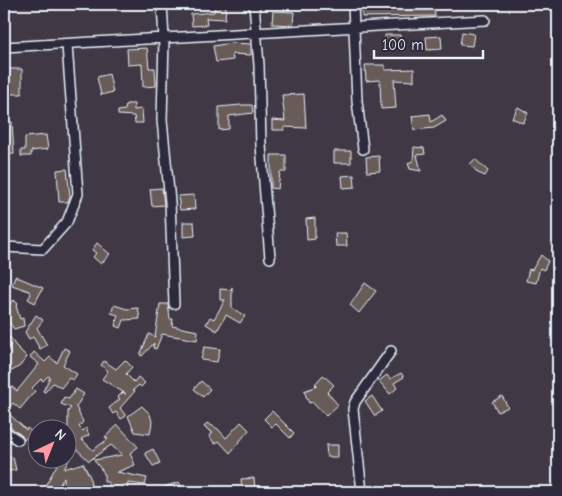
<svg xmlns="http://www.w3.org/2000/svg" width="562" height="496" font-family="'Comic Neue',sans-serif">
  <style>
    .building { fill: #695b58; stroke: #e8f1f8 }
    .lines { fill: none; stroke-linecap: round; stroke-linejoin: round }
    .minor-casing { stroke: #e8f1f8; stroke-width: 12 }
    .minor { stroke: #2f2a3d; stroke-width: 9 }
  </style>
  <rect width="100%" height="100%" fill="#403945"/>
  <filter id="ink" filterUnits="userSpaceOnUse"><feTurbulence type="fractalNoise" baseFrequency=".02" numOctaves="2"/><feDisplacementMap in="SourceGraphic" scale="10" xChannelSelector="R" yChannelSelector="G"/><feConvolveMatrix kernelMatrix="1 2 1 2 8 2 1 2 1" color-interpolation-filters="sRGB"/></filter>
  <g filter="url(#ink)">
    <path class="building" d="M 215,4 L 226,5 L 225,19 L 206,18 L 207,25 L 192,26 L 191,14 L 214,12 Z
      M 362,4 L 372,4 L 372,6 L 434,4 L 435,16 L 362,17 Z
      M 273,11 L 294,12 L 293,25 L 272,24 Z
      M 462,32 L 474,34 L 472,46 L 460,45 Z
      M 385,35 L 400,35 L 400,47 L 386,47 Z
      M 441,36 L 442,49 L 427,50 L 426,37 Z
      M 231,43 L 251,44 L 251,55 L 232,54 L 233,60 L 216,62 L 213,46 Z
      M 147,48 L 149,68 L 155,68 L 156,86 L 143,87 L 142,64 L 128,65 L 127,49 Z
      M 365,65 L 385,65 L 385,70 L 414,69 L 414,81 L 394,80 L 396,108 L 381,109 L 380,80 L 366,81 Z
      M 6,69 L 22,69 L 22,94 L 6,94 Z
      M 109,74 L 113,92 L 101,95 L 97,77 Z
      M 304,94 L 306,128 L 284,127 L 284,130 L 272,130 L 272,120 L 285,121 L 282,95 Z
      M 126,104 L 134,104 L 134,110 L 142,109 L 143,123 L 135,123 L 134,116 L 118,115 L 118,111 L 125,110 Z
      M 241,105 L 252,105 L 253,113 L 229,116 L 229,129 L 219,130 L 219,107 Z
      M 518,107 L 528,113 L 523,123 L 512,118 Z
      M 430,114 L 431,122 L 442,115 L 446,121 L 434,128 L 414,130 L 412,116 Z
      M 4,122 L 12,122 L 14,154 L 4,155 Z
      M 46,135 L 48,149 L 31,151 L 31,156 L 21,156 L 21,150 L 25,150 L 25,137 Z
      M 414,147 L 424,148 L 425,154 L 417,155 L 421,171 L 410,169 L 408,163 L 413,161 Z
      M 334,151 L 351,151 L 351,163 L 334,163 Z
      M 271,155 L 286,155 L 286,172 L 280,172 L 278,189 L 271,188 Z
      M 379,156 L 380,171 L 367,172 L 366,157 Z
      M 475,159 L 488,171 L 485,176 L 478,173 L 470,164 Z
      M 67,169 L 70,196 L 68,202 L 59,202 L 57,170 Z
      M 354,175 L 355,187 L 343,188 L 342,176 Z
      M 162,188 L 164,205 L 152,206 L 150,189 Z
      M 194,195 L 195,209 L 180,210 L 178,196 Z
      M 315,218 L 315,239 L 307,240 L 306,219 Z
      M 183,222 L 194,222 L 195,236 L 183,237 Z
      M 335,233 L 346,233 L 347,246 L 336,246 Z
      M 97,243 L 110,254 L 101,264 L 93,257 L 96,253 L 92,250 Z
      M 541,255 L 548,261 L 544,270 L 540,268 L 536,283 L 526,281 L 529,269 L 532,270 Z
      M 15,276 L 43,288 L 35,303 L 28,299 L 31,294 L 29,291 L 12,285 Z
      M 365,283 L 376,291 L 359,313 L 350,305 Z
      M 232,287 L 232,308 L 245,316 L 240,323 L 226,315 L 217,331 L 206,324 L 210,317 L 214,319 L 225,300 L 220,300 L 220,289 L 231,290 Z
      M 14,300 L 18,304 L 16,306 L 20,319 L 23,318 L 24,326 L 14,329 L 5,317 L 10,313 L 8,305 Z
      M 160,304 L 168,304 L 170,319 L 173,319 L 172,326 L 198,331 L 197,340 L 162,334 L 156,349 L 153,348 L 154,343 L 142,356 L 140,355 L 149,334 L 155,337 Z
      M 114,305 L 127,309 L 138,308 L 140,319 L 124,320 L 121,328 L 115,326 L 118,315 L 111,313 Z
      M 36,315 L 43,320 L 37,328 L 47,345 L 40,349 L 33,337 L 29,339 L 25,332 Z
      M 10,337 L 15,345 L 27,357 L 20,366 L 12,371 L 4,360 L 11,353 L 4,345 Z
      M 204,347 L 220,349 L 217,362 L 201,360 Z
      M 64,348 L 70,351 L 63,365 L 77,374 L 73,380 L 69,378 L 61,388 L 53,383 L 45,392 L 43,391 L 50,377 L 48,376 L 43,381 L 41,379 L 32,388 L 35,391 L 20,409 L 13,403 L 7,410 L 4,407 L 4,401 L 10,394 L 6,391 L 11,386 L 17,391 L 39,364 L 30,357 L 34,352 L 45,362 L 50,357 L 57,363 Z
      M 125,360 L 132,367 L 126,374 L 134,382 L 138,377 L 145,383 L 141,387 L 139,385 L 133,390 L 135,391 L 120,408 L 126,416 L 121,419 L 116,412 L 113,414 L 109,408 L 120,399 L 118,397 L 123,392 L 126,394 L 102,379 L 108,371 L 101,365 L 104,361 L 116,369 Z
      M 401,373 L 404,377 L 394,383 L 397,388 L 390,394 L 379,381 L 387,375 L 390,379 Z
      M 323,375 L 334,385 L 327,392 L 338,405 L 326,416 L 313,402 L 309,403 L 304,391 L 317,386 L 315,384 Z
      M 201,381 L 210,389 L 203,397 L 194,389 Z
      M 76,389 L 84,394 L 76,407 L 83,422 L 79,427 L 83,431 L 86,428 L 89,435 L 81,439 L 93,450 L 108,439 L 105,437 L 118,425 L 138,447 L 130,453 L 135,465 L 117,472 L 147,478 L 145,485 L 128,483 L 127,489 L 117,489 L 117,492 L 109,492 L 109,482 L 104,482 L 104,473 L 94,460 L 122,455 L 111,445 L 89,461 L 68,441 L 68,411 L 71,408 L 61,404 L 64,397 L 69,399 Z
      M 372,396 L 382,411 L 375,416 L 365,401 Z
      M 502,396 L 508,407 L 498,412 L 492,402 Z
      M 142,406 L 150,414 L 152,422 L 150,434 L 135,432 L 128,416 Z
      M 4,409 L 26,430 L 27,428 L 32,432 L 24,440 L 21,435 L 4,423 Z
      M 272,411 L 294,433 L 290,438 L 276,424 L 272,427 L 264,419 Z
      M 241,422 L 249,430 L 230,453 L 219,441 L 215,444 L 209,436 L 213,433 L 204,427 L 207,423 L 218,429 L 226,438 Z
      M 326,445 L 338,445 L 338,457 L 327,457 Z
      M 153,449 L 160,463 L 153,466 L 145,453 Z
      M 13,457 L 16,470 L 4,472 L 4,458 Z
      M 49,458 L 70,458 L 64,469 L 83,463 L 90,477 L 91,486 L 87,486 L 86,492 L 65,492 L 64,477 L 56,492 L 43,490 L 58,463 Z
      M 254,478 L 255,490 L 242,491 L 241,479 Z
      M 179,482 L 184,492 L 162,492 L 164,487 Z"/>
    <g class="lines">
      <defs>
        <path id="minor" d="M 162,4 L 164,39 L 162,120 L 170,202 L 174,304
          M 254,4 L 259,65 L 261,145 L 270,258
          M 353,4 L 357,101 L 363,149
          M 4,47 L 485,20
          M 4,247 L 43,249 L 67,222 L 78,194 L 67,45
          M 4,431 L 18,440
          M 362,492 L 353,409 L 355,402 L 391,351"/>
      </defs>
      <use href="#minor" class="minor-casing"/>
      <use href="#minor" class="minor"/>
    </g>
  </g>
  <rect width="562" height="496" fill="none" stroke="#2f2a3d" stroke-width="20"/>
  <rect x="10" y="10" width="542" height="476" fill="none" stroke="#e8f1f8" stroke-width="2" filter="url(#ink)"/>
  <g transform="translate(52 444) rotate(43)"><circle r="24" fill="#2f2a3d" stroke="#797a88"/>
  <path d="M0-4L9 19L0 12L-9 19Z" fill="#ff9aa2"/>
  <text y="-8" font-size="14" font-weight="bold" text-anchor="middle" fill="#e8f1f8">N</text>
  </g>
  <path d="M374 50v8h109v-8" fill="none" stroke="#e8f1f8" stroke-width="2.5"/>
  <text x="382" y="50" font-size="15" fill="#e8f1f8" stroke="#2f2a3d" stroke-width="4" paint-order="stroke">100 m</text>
</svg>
